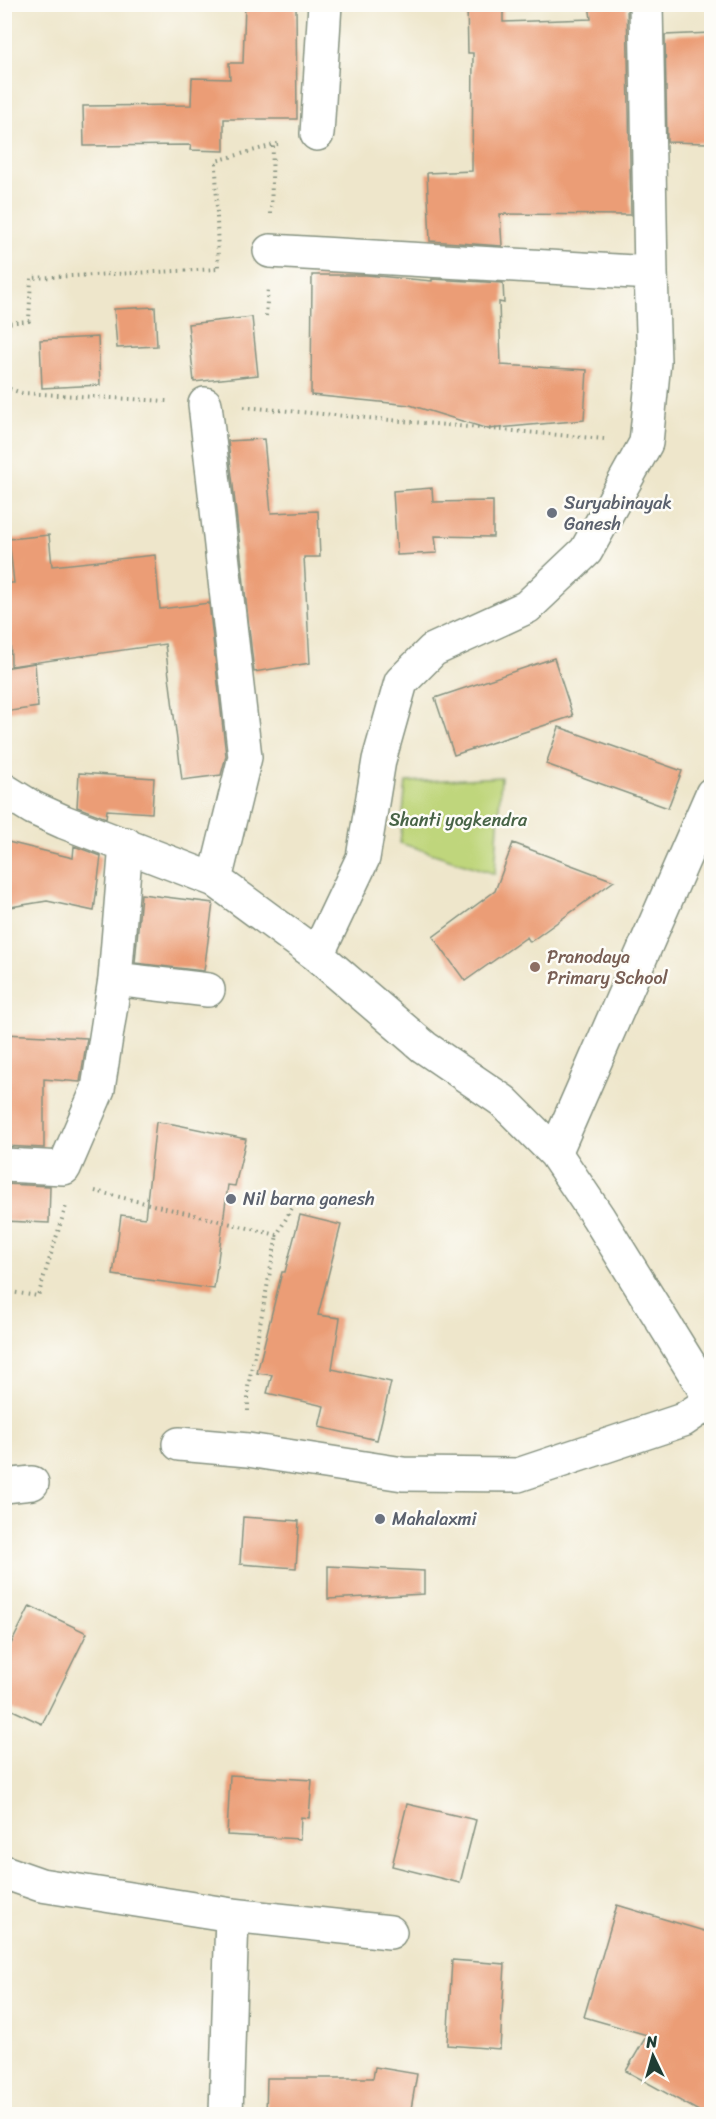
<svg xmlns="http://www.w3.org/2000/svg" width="716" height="2119" font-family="Sriracha,sans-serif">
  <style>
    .green { fill: #bfd67b; stroke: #6f8a58; stroke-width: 1.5 }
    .building { fill: #eb9d76 }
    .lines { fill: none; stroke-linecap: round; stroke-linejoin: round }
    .minor-casing { stroke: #869280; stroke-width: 36 }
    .path { stroke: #869280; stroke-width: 4; stroke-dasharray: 1.5 4.5; stroke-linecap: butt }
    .minor { stroke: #fff; stroke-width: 33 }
    .worship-dot { fill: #6b7280; stroke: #fdfcf7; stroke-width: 2 }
    .education-dot { fill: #8d6e63; stroke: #fdfcf7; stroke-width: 2 }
    .labels { text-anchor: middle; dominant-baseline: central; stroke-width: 5; stroke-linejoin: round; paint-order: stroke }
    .worship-label { font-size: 18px; fill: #5b616d; stroke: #fdfcf7; text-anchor: start }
    .park-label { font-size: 18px; fill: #476346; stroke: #fdfcf7 }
    .education-label { font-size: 18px; fill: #785e54; stroke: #fdfcf7; text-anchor: start }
  </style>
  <rect width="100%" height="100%" fill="#fdfcf7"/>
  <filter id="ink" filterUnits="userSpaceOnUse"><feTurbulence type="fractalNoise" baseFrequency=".0167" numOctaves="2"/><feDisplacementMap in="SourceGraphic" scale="12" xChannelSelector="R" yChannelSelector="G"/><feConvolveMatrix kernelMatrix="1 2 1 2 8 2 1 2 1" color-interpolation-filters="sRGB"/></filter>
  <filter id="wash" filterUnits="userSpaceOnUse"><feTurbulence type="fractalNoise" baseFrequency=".008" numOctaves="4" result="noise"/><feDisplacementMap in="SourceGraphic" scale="24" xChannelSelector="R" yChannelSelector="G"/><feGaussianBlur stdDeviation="1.35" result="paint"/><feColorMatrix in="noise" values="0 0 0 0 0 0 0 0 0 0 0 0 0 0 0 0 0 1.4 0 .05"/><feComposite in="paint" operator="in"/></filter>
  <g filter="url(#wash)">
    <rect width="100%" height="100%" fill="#eee6cb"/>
    <path class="green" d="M 501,777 L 495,874 L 400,843 L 406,782 Z"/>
    <g id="blocks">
      <path class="building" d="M 245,4 L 296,4 L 297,119 L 224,119 L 224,151 L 190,150 L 191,145 L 84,146 L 83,106 L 191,105 L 192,78 L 230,79 L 229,63 L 243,63 Z
        M 467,4 L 503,4 L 503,22 L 591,19 L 589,4 L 627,4 L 631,215 L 500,214 L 502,246 L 430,241 L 427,173 L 472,171 L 473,53 L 468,53 Z
        M 711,33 L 711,107 L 708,107 L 708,143 L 667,142 L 665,35 Z
        M 312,275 L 366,275 L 432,281 L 432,279 L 503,283 L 504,303 L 499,302 L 501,365 L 587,370 L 584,420 L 488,429 L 410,405 L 311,395 Z
        M 155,307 L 157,346 L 117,348 L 114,309 Z
        M 252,317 L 258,375 L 194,382 L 188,324 Z
        M 98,337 L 100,385 L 42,388 L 40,340 Z
        M 264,439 L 271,513 L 318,511 L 320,557 L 304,557 L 310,663 L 254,672 L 228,441 Z
        M 432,488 L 433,502 L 493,501 L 493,537 L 435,536 L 437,553 L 397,555 L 393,491 Z
        M 49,535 L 52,566 L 155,555 L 160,609 L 209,603 L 226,756 L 221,775 L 182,780 L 165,644 L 11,666 L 9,583 L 14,583 L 9,539 Z
        M 554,658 L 573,716 L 454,755 L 435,698 Z
        M 35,663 L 38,707 L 4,712 L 4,668 Z
        M 559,727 L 682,771 L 668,808 L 546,764 Z
        M 79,773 L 154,778 L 152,813 L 107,810 L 106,818 L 77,807 Z
        M 4,841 L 73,858 L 74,846 L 101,856 L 94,911 L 47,901 L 4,908 Z
        M 513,843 L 614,881 L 530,942 L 527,937 L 465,981 L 433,937 L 495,891 Z
        M 141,894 L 213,903 L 204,971 L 135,963 Z
        M 4,1034 L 87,1038 L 80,1082 L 44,1079 L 44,1148 L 4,1146 Z
        M 156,1122 L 173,1124 L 246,1139 L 235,1186 L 228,1185 L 214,1289 L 113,1275 L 121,1215 L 145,1218 Z
        M 4,1184 L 50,1186 L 49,1223 L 4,1221 Z
        M 300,1215 L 341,1225 L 318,1315 L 340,1318 L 332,1369 L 391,1382 L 377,1440 L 319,1427 L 324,1406 L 267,1393 L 272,1375 L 257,1373 L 282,1272 L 285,1272 Z
        M 243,1517 L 299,1521 L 296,1568 L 240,1564 Z
        M 328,1566 L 424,1571 L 424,1594 L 328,1599 Z
        M 30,1606 L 87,1633 L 42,1724 L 4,1706 L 4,1658 Z
        M 230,1775 L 312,1780 L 309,1818 L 301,1817 L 300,1839 L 227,1835 Z
        M 407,1804 L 476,1820 L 460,1883 L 392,1866 Z
        M 617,1905 L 711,1933 L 711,2115 L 706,2115 L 626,2071 L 647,2035 L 584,2017 Z
        M 452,1960 L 505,1964 L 500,2049 L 447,2045 Z
        M 375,2067 L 417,2074 L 410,2115 L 266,2115 L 267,2078 L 373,2078 Z"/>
    </g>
  </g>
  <g filter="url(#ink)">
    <use href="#blocks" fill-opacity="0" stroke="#869280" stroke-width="1.5"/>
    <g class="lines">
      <defs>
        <path id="minor" d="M 317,134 L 325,4
          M 270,251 L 651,273 L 646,4
          M 205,404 L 245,757 L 215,880
          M 4,790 L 33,808 L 64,822 L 215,880 L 317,955 L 424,1047 L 503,1101 L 555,1153 L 598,1217 L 712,1401
          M 317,955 L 363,858 L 379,760 L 401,682 L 433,650 L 527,607 L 586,551 L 646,443 L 654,361 L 651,273
          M 115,979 L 208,990
          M 555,1153 L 712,794
          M 4,1165 L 64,1168 L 98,1089 L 115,979 L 126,844
          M 179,1444 L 248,1450 L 403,1474 L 518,1475 L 683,1420 L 711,1401
          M 4,1486 L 32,1483
          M 4,1872 L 41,1885 L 232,1915 L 226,2114
          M 232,1915 L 390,1932"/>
      </defs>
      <use href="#minor" class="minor-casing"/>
      <path class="path" d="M 271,214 L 273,146
        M 266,316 L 268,287
        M 4,323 L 29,321 L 31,278 L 218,269 L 216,161 L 281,143
        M 4,387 L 22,393 L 167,401
        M 244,407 L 604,439
        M 95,1191 L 277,1235 L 298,1197 L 339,1209
        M 4,1291 L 38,1296 L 66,1206
        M 248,1411 L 248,1387 L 277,1235"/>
      <use href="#minor" class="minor"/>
    </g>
  </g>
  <g class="worship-dot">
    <circle cx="552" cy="513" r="6"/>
    <circle cx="231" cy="1199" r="6"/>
    <circle cx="380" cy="1519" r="6"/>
  </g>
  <circle class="education-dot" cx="535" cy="967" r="6"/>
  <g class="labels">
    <g class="worship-label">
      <text x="564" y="503">Suryabinayak<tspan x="564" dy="21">Ganesh</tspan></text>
      <text x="243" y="1199">Nil barna ganesh</text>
      <text x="392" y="1519">Mahalaxmi</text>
    </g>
    <g class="park-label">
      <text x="458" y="820">Shanti yogkendra</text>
    </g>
    <g class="education-label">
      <text x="547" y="957">Pranodaya<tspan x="547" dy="21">Primary School</tspan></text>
    </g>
  </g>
  <rect width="716" height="2119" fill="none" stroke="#fdfcf7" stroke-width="24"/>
  <g transform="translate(653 2056) rotate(355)" stroke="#fdfcf7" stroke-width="4.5" paint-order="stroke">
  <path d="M0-4.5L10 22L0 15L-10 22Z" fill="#1f3d34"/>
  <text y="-9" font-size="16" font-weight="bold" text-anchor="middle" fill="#1f3d34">N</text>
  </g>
</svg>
